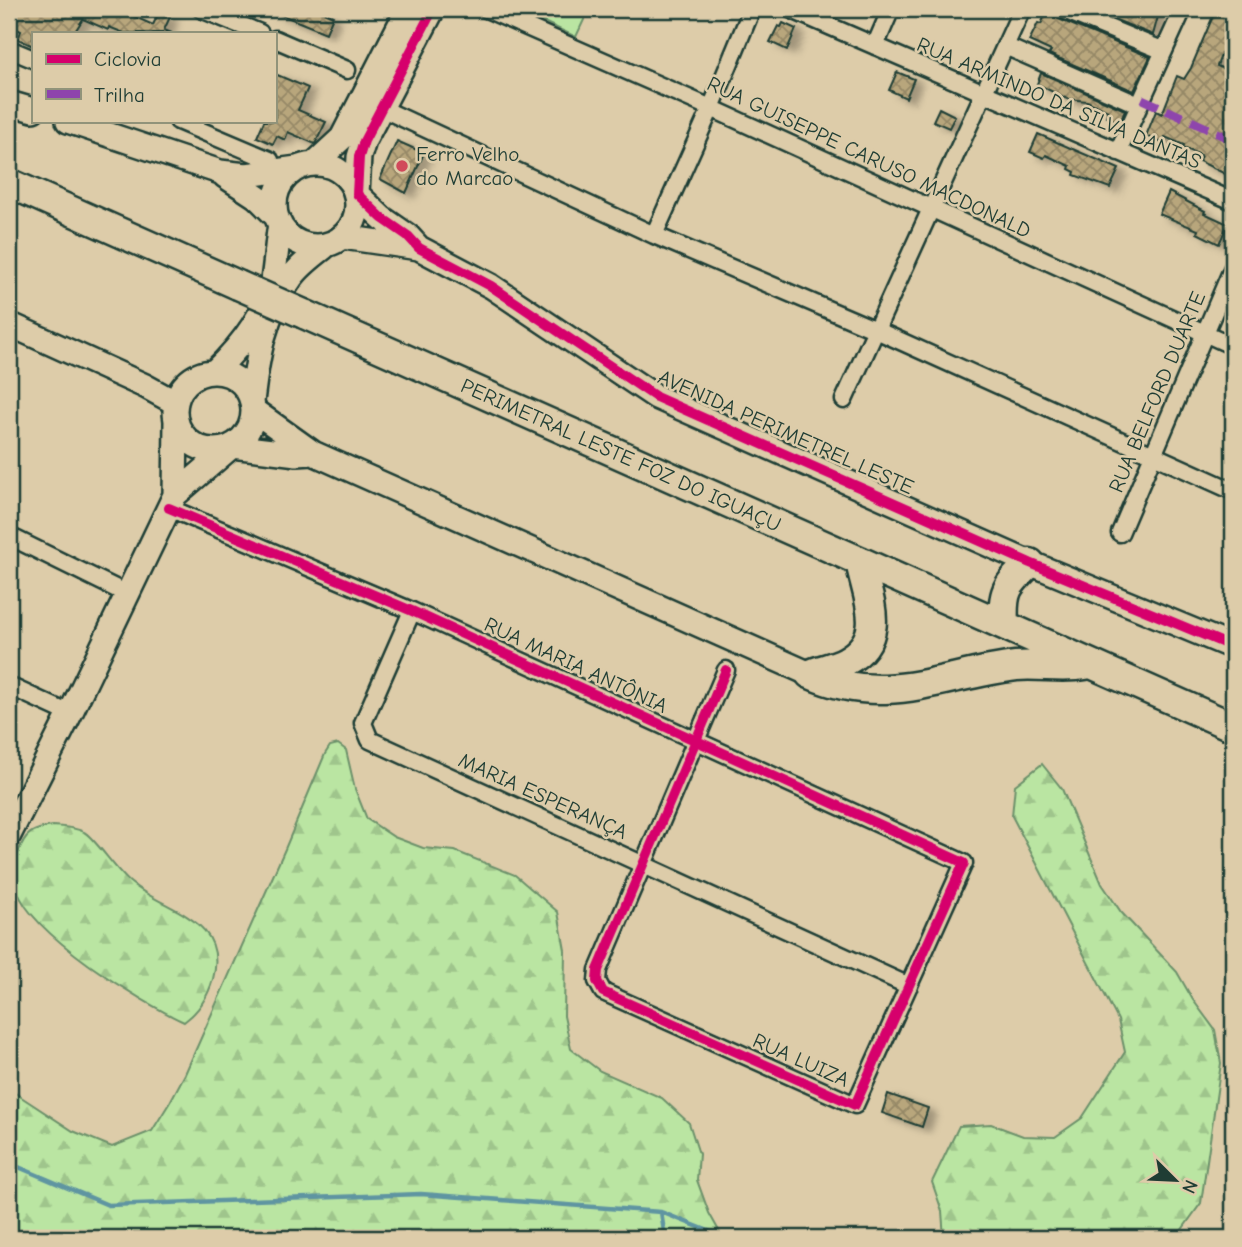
<svg xmlns="http://www.w3.org/2000/svg" width="1242" height="1247" font-family="'Comic Neue',sans-serif">
  <style>
    .forest { fill: url(#forest-firs); stroke: #6c916b; stroke-width: 2 }
    .pitch { fill: #bae5a2; stroke: #6c916b; stroke-width: 2 }
    .lines { fill: none; stroke-linecap: round; stroke-linejoin: round }
    .stream { stroke: #5f95a1; stroke-width: 4.5 }
    .building { fill: url(#building-cross-hatch); stroke: #1f3d34; stroke-width: 2; filter: url(#shadow) }
    .street-casing { stroke: #1f3d34; stroke-width: 21 }
    .secondary-casing { stroke: #1f3d34; stroke-width: 28 }
    .highway-casing { stroke: #1f3d34; stroke-width: 33 }
    .street { stroke: #ddcca9; stroke-width: 16 }
    .secondary { stroke: #ddcca9; stroke-width: 23 }
    .highway { stroke: #ddcca9; stroke-width: 28 }
    .highway-bridge-casing { stroke: #1f3d34; stroke-width: 33; stroke-linecap: butt }
    .highway-bridge { stroke: #ddcca9; stroke-width: 28 }
    .quiet { stroke: #8e44ad; stroke-width: 9; stroke-dasharray: 18 9; stroke-linecap: butt }
    .cycleway-casing { stroke: #ddcca9; stroke-width: 15 }
    .cycleway { stroke: #d6006c; stroke-width: 10 }
    .poi-dot { fill: #d1495b; stroke: #ddcca9; stroke-width: 2.5 }
    .labels { text-anchor: middle; dominant-baseline: central; stroke-width: 5; stroke-linejoin: round; paint-order: stroke }
    .street-label { font-size: 21px; fill: #1f3d34; stroke: #ddcca9 }
    .poi-label { font-size: 21px; fill: #1f3d34; stroke: #ddcca9; text-anchor: start }
  </style>
  <defs>
    <pattern id="forest-firs" width="22" height="20" patternUnits="userSpaceOnUse" patternTransform="scale(1.75)"><rect width="22" height="20" fill="#bae5a2"/><path d="M5 1l3.5 6h-7zM16 11l3.5 6h-7z" fill="#9fc58c"/></pattern>
    <pattern id="building-cross-hatch" width="8" height="8" patternUnits="userSpaceOnUse" patternTransform="scale(1.75)"><rect width="8" height="8" fill="#b8a67c"/><path d="M0 0l8 8M0 8l8-8" fill="none" stroke="#958866"/></pattern>
    <filter id="shadow"><feDropShadow dx="8" dy="4.5" stdDeviation="3.5" flood-color="#0004"/></filter>
  </defs>
  <rect width="100%" height="100%" fill="#ddcca9"/>
  <filter id="ink" filterUnits="userSpaceOnUse"><feTurbulence type="fractalNoise" baseFrequency=".0143" numOctaves="2"/><feDisplacementMap in="SourceGraphic" scale="14" xChannelSelector="R" yChannelSelector="G"/><feConvolveMatrix kernelMatrix="1 2 1 2 8 2 1 2 1" color-interpolation-filters="sRGB"/></filter>
  <g filter="url(#ink)">
    <path class="forest" d="M 338,744 L 346,750 L 355,789 L 367,819 L 394,837 L 423,848 L 455,851 L 515,875 L 558,912 L 565,950 L 564,1016 L 571,1049 L 600,1071 L 662,1098 L 689,1123 L 699,1154 L 697,1180 L 709,1213 L 723,1238 L 9,1238 L 9,1089 L 73,1131 L 112,1147 L 152,1131 L 170,1102 L 185,1074 L 285,849 L 325,754 L 330,746 Z
      M 1042,764 L 1062,789 L 1102,884 L 1121,912 L 1177,972 L 1193,1000 L 1215,1030 L 1221,1063 L 1201,1203 L 1176,1238 L 944,1238 L 942,1211 L 932,1182 L 959,1126 L 991,1124 L 1023,1136 L 1055,1137 L 1082,1118 L 1125,1052 L 1118,1020 L 1012,816 L 1015,785 Z
      M 53,826 C 63,827 75,827 84,832 C 94,837 117,872 131,883 C 166,912 229,918 213,979 C 208,997 199,1011 184,1022 C 142,1003 32,935 17,890 C 13,878 14,865 18,853 C 25,833 32,829 53,826 Z"/>
    <path class="pitch" d="M 516,9 L 589,9 L 576,37 Z"/>
    <g class="lines">
      <path class="stream" d="M 9,1163 L 108,1205 L 421,1194 L 661,1212 L 726,1238
        M 661,1212 L 665,1238"/>
    </g>
    <path class="building" d="M 9,9 L 117,9 L 153,25 L 159,12 L 170,17 L 164,30 L 172,33 L 124,33 L 109,27 L 108,30 L 83,19 L 74,33 L 33,33 L 33,46 L 18,39 L 21,31 L 9,25 Z
      M 267,9 L 316,9 L 333,16 L 326,33 Z
      M 1048,9 L 1052,9 L 1053,15 L 1058,19 L 1150,57 L 1134,91 L 1049,54 L 1051,51 L 1029,41 L 1038,23 L 1041,24 Z
      M 1089,9 L 1160,9 L 1153,35 Z
      M 1216,9 L 1233,9 L 1233,23 L 1217,66 L 1233,73 L 1233,126 L 1226,142 L 1233,145 L 1233,178 L 1199,161 L 1201,155 L 1183,148 L 1184,145 L 1165,137 L 1162,143 L 1146,136 L 1156,111 L 1162,114 L 1177,76 L 1184,79 L 1191,68 Z
      M 783,23 L 796,29 L 787,50 L 770,42 L 778,26 L 781,27 Z
      M 897,72 L 914,79 L 906,98 L 889,90 Z
      M 1041,73 L 1125,110 L 1120,123 L 1106,117 L 1108,111 L 1087,101 L 1067,99 L 1037,84 Z
      M 275,74 L 308,88 L 298,110 L 326,122 L 315,144 L 288,132 L 285,140 L 277,136 L 273,144 L 257,137 L 264,121 L 275,121 Z
      M 939,108 L 955,116 L 949,128 L 933,121 Z
      M 1038,134 L 1119,169 L 1110,188 L 1074,175 L 1075,172 L 1069,169 L 1070,166 L 1046,155 L 1044,158 L 1030,152 Z
      M 397,141 L 424,153 L 406,193 L 380,179 Z
      M 1169,192 L 1205,211 L 1204,213 L 1228,224 L 1219,244 L 1197,233 L 1198,230 L 1159,214 Z
      M 888,1094 L 928,1108 L 922,1127 L 882,1113 Z"/>
    <g class="lines">
      <defs>
        <path id="street" d="M 201,9 L 260,33
          M 486,9 L 711,108 L 1233,346
          M 790,9 L 1233,201
          M 1062,9 L 1164,51
          M 275,39 L 347,70
          M 875,46 L 891,9
          M 1005,46 L 1139,105
          M 9,49 L 33,59
          M 381,108 L 654,235 L 876,330 L 1233,491
          M 178,121 L 270,160
          M 1118,152 L 1183,9
          M 654,235 L 711,108 L 752,9
          M 844,400 L 1022,9
          M 169,508 L 412,611 L 964,863 L 855,1105 L 603,992 L 597,981 L 598,970 L 726,670
          M 1120,533 L 1233,267
          M 9,536 L 127,594
          M 412,611 L 363,723 L 370,740 L 909,986
          M 9,686 L 70,714"/>
        <path id="secondary" d="M 433,9 L 364,141 L 359,157 L 357,194 L 382,218 L 408,236 L 419,248 L 491,286 L 656,397 L 1030,563 L 1233,647
          M 9,103 L 33,110
          M 68,121 L 220,172 L 246,175 L 297,168
          M 315,163 L 342,138 L 408,9
          M275 205a41 41 0 1 1 82 0a41 41 0 1 1-82 0Z
          M 225,176 L 257,197 L 276,216
          M 343,237 L 419,248
          M 9,324 L 145,386 L 176,403
          M 214,372 C 240,347 265,316 273,280 C 276,261 277,242 280,224
          M175 411a39 39 0 1 1 78 0a39 39 0 1 1-78 0Z
          M 252,402 C 257,358 264,314 291,278 C 300,265 314,255 327,245
          M 253,410 L 313,453 L 810,674
          M 175,495 L 232,446 L 297,454 L 313,453
          M 9,835 L 70,714 L 175,495 L 176,421"/>
        <path id="highway" d="M 9,183 L 238,285
          M 304,314 L 1233,727
          M 1004,625 C 1002,591 1006,586 1030,563
          M 810,674 C 886,708 941,675 1016,666 C 1040,664 1062,669 1085,665
          M 810,674 C 822,669 835,667 846,661 C 890,637 866,596 860,561"/>
      </defs>
      <use href="#street" class="street-casing"/>
      <use href="#secondary" class="secondary-casing"/>
      <use href="#highway" class="highway-casing"/>
      <use href="#street" class="street"/>
      <use href="#secondary" class="secondary"/>
      <use href="#highway" class="highway"/>
      <defs>
        <path id="highway-bridge" d="M 238,285 L 304,314"/>
      </defs>
      <use href="#highway-bridge" class="highway-bridge-casing"/>
      <use href="#highway-bridge" class="highway-bridge"/>
      <path class="quiet" d="M 1142,99 L 1233,140"/>
      <defs>
        <path id="cycleway" d="M 433,9 L 364,141 L 359,157 L 357,194 L 382,218 L 408,236 L 419,248 L 491,286 L 656,397 L 1030,563 L 1233,647
          M 169,508 L 412,611 L 964,863 L 855,1105 L 603,992 L 597,981 L 598,970 L 726,670"/>
      </defs>
      <use href="#cycleway" class="cycleway-casing"/>
      <use href="#cycleway" class="cycleway"/>
    </g>
  </g>
  <circle class="poi-dot" cx="402" cy="166" r="7"/>
  <g class="labels">
    <g class="street-label">
      <text transform="translate(1059 103) rotate(23)">RUA ARMINDO DA SILVA DANTAS</text>
      <text transform="translate(869 157) rotate(25)">RUA GUISEPPE CARUSO MACDONALD</text>
      <text transform="translate(1157 392) rotate(-67)">RUA BELFORD DUARTE</text>
      <text transform="translate(786 432) rotate(24)">AVENIDA PERIMETREL LESTE</text>
      <text transform="translate(621 455) rotate(24)">PERIMETRAL LESTE FOZ DO IGUAÇU</text>
      <text transform="translate(576 665) rotate(25)">RUA MARIA ANTÔNIA</text>
      <text transform="translate(543 796) rotate(24)">MARIA ESPERANÇA</text>
      <text transform="translate(801 1060) rotate(24)">RUA LUIZA</text>
    </g>
    <g class="poi-label">
      <text x="416" y="154">Ferro Velho<tspan x="416" dy="24">do Marcao</tspan></text>
    </g>
  </g>
  <rect width="1242" height="1247" fill="none" stroke="#ddcca9" stroke-width="35"/>
  <rect x="18" y="18" width="1207" height="1212" fill="none" stroke="#1f3d34" stroke-width="2.5" filter="url(#ink)"/>
  <rect x="32" y="32" width="245" height="91" fill="#ddcca9" stroke="#91937a" stroke-width="2"/>
  <rect x="46" y="54" width="35" height="10" fill="#d6006c" stroke="#91937a" stroke-width="2"/>
  <text x="94" y="66" font-size="21" fill="#1f3d34">Ciclovia</text>
  <rect x="46" y="89" width="35" height="10" fill="#8e44ad" stroke="#91937a" stroke-width="2"/>
  <text x="94" y="102" font-size="21" fill="#1f3d34">Trilha</text>
  <g transform="translate(1175 1180) rotate(114)" stroke="#ddcca9" stroke-width="5" paint-order="stroke">
  <path d="M0-5L12 26L0 18L-12 26Z" fill="#1f3d34"/>
  <text y="-10" font-size="19" font-weight="bold" text-anchor="middle" fill="#1f3d34">N</text>
  </g>
</svg>
